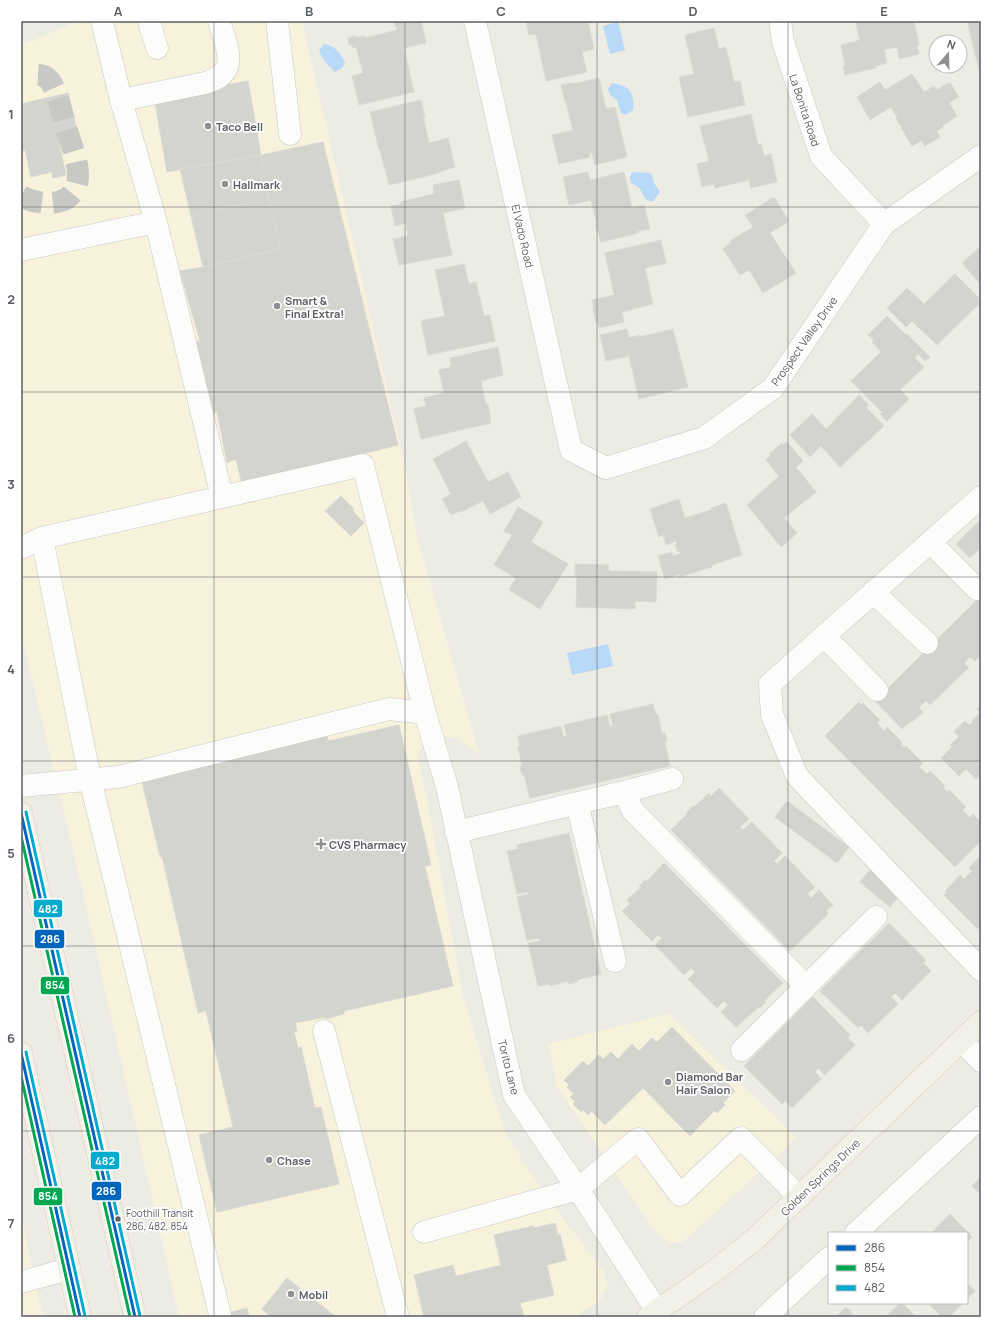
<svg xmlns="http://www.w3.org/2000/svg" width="1002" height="1338" font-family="Manrope,sans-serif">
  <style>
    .commercial { fill: #f6f2dc }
    .water { fill: #b8d9f7 }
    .building { fill: #d4d4cf; stroke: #dbd9d4 }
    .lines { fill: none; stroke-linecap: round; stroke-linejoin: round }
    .minor-tunnel { stroke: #c8c8c4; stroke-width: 22; stroke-dasharray: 22 11; stroke-linecap: butt }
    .minor-casing { stroke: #c8c9c7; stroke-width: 23 }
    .major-casing { stroke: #d6ceb0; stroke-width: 23 }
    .minor { stroke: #fcfcfb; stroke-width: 22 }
    .major { stroke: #f2f1e7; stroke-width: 22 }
    .bus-1-casing { stroke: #fff; stroke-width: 6 }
    .bus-2-casing { stroke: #fff; stroke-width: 6 }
    .bus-3-casing { stroke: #fff; stroke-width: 6 }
    .bus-1 { stroke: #0065bd; stroke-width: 3 }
    .bus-2 { stroke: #00a651; stroke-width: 3 }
    .bus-3 { stroke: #00a9ce; stroke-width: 3 }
    .grid { fill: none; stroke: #5a5e64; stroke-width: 1; stroke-opacity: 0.55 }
    .poi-dot { fill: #8d8f91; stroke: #fff; stroke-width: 1.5 }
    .bus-dot { fill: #5a5e64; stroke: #fff; stroke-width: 1.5 }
    .labels { text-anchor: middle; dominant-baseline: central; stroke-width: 3.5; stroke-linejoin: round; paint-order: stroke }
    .bus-label { font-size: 10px; fill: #5a5e64; stroke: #fff; text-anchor: start }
    .street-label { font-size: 11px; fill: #5a5e64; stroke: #fff }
    .poi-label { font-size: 11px; font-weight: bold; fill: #5a5e64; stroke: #fff; text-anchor: start }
    .line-badge { stroke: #fff; stroke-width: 1.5 }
    .badge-label { font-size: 11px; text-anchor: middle; font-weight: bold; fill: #fff }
    .neatline { fill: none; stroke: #5a5e64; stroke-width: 1.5 }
    .grid-label { font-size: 13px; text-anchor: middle; font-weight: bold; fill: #5a5e64 }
  </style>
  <rect width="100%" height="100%" fill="#ecebe4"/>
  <path class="commercial" d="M 78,21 L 302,21 L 406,470 L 416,532 L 480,757 L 471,747 L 458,740 L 443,736 L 425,745 L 417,754 L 427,799 L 463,996 L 505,1133 L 551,1203 L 605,1273 L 607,1289 L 599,1302 L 574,1317 L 179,1317 L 83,893 L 21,633 L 21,45 Z
    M 669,1014 L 797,1138 L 683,1242 L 672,1243 L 660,1238 L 557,1087 L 548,1044 Z
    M 21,1214 L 43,1317 L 21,1317 Z"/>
  <path class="water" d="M 618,22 L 625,50 L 610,54 L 603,26 Z
    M 324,44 C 334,45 342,54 345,63 L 342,68 L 335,72 C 329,66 321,58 319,50 Z
    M 612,83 C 629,85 635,93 633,110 L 625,115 L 621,113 L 617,100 L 610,95 L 608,89 Z
    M 636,172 L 649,173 L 652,175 L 654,183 L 660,192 L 653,201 C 642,201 645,194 639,188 C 637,186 634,185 631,183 L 630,177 L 632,173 Z
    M 608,644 L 613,666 L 572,675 L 567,653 Z"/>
  <path class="building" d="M 394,21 L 421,21 L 426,43 L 404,48 L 414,92 L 359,105 L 352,76 L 363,73 L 356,47 L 353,48 L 352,45 L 349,45 L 348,38 L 356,36 L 357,38 L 364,36 L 365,38 L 397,30 Z
    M 526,21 L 588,21 L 594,49 L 582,52 L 587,72 L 546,81 L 536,34 L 529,35 Z
    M 855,21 L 914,21 L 919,45 L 917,45 L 919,54 L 899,59 L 897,47 L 884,50 L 887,63 L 875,66 L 876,68 L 845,75 L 843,66 L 845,66 L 841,45 L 860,40 Z
    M 967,21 L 981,21 L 981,73 L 980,74 Z
    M 714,28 L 719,49 L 726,47 L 734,82 L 740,81 L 745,105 L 688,117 L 679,77 L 694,74 L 685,35 Z
    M 912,74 L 924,92 L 934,86 L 937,90 L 950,82 L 959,97 L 949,103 L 957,116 L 942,126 L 943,127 L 937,131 L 940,137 L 925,146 L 921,141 L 912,146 L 896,118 L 897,117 L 891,107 L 870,120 L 857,97 L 880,82 L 885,90 Z
    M 599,78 L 606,109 L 615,107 L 627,157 L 595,165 L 592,153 L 589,153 L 590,157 L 559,164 L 552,135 L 573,130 L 566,102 L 565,102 L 561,85 L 573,83 L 573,84 Z
    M 248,81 L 261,155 L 167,172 L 154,97 Z
    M 68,93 L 79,138 L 59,143 L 66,175 L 53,178 L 52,172 L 31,177 L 25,150 L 21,151 L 21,104 Z
    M 421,100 L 425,117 L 423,117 L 429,143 L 448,138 L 455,167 L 439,172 L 439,173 L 389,185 L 380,150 L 379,150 L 370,112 Z
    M 751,114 L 758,145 L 761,144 L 764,156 L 771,154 L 777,182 L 751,188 L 749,180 L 715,188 L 714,184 L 702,187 L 697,164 L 709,161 L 700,126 Z
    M 323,142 L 398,445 L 242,484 L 236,459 L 227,463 L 217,412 L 209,413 L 192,344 L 200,341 L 180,271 L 203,267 L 280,249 L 269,198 L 261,155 Z
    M 261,155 L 269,198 L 191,216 L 180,169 Z
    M 588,172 L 590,180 L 624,172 L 632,208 L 644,205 L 650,229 L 638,231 L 639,233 L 601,242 L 595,224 L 597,224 L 591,200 L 569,205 L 563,177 Z
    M 459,180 L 465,208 L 443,213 L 452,255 L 399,265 L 393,239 L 408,236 L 406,223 L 395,226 L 391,206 L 401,204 L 400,202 L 434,194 L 433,185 Z
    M 774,197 L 789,221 L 770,233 L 796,273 L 763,293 L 749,270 L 740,275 L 723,249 L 731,243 L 730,241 L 753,227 L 745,215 Z
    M 269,198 L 280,249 L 203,267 L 191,216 Z
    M 661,240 L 666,263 L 645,268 L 653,304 L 622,312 L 624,322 L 599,328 L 598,323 L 596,323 L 593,309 L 594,309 L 592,300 L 614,295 L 605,253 Z
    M 981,246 L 981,285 L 962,263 Z
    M 464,264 L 469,284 L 476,282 L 484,316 L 490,315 L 495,341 L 428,355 L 421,321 L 445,316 L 435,270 Z
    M 955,274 L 981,300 L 981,302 L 937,345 L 912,321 L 906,327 L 887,308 L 907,288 L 924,304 Z
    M 887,316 L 906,335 L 907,334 L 930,357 L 925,361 L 918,354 L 915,358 L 924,367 L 900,390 L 909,399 L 887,421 L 880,414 L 882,412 L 851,381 L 881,352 L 872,342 L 874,340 L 868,335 Z
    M 627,329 L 629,338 L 639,335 L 639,337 L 673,329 L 688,387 L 639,399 L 629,356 L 606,361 L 600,335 Z
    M 498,347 L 503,375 L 481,381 L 486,405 L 488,404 L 491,423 L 421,439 L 414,409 L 426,406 L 424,398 L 444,393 L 439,370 L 451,367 L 450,358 Z
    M 859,395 L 869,405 L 866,407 L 884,426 L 840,467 L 821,446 L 810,457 L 790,435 L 812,414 L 826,429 Z
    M 466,441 L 488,482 L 508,472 L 521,497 L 490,514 L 483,501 L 461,512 L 460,511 L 451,515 L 442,499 L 451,494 L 433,459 Z
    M 787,442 L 803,461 L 796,467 L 816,492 L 784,518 L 797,533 L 781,547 L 747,505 L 779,476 L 766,460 L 770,456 L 769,454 L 782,443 L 783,445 Z
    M 341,496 L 354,509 L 352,510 L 364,523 L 351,536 L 325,511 Z
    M 679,499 L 685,518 L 711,510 L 711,508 L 726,503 L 742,555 L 712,565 L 712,567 L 679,577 L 679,574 L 665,579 L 658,556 L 672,552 L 673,556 L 681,553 L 680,551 L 678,552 L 675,545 L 677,544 L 676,541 L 666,545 L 663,535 L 659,537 L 650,509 Z
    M 518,507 L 543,522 L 531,542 L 568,564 L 540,609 L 509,590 L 516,578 L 494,565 L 512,535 L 504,531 Z
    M 981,519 L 981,548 L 970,558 L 956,544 Z
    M 575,564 L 609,565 L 608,571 L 657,572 L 656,602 L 635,601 L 635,609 L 576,607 L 577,577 L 575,577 Z
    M 981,596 L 981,655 L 975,661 L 970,657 L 964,663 L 969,667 L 930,705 L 926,701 L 919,707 L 923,712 L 912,722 L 911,721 L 902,729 L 875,701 Z
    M 859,702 L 861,705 L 863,703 L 880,720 L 877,723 L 884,731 L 887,727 L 902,742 L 901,744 L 904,748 L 906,746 L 923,763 L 919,767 L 927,774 L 930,771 L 945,786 L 943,788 L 947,792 L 949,790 L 966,807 L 962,810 L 970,818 L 973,814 L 981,823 L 981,841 L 955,867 L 825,736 Z
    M 653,704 L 656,715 L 658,714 L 662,733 L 665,733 L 667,741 L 665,741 L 670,766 L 530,798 L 524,775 L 522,775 L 520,766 L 522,766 L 518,747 L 520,746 L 518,736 L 561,726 L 563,737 L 567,736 L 564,725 L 607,715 L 610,727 L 613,726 L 610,714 Z
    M 981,705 L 981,776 L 980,775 L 976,779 L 966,769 L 959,776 L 941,758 L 952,747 L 950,745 L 959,737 L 954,731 L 965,721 L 969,725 L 973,722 L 972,721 L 980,713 L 977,709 Z
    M 399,725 L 431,865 L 425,866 L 453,986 L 344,1011 L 344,1014 L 325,1019 L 325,1017 L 295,1023 L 297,1031 L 294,1032 L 298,1048 L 301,1047 L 315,1108 L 321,1107 L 339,1184 L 217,1212 L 199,1135 L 233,1127 L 206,1011 L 198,1013 L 162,856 L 160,857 L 141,778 L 327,736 L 328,741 Z
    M 719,788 L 749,819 L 740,827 L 743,830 L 752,822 L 782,853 L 774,861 L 777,864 L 785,856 L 815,887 L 807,894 L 811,898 L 819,890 L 833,905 L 826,911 L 828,914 L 790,951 L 671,830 L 688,813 L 687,812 L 693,806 L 694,807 L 709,793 L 711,796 Z
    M 787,801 L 849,847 L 837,863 L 775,817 Z
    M 569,833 L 601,974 L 577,980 L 577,982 L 569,984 L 568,981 L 550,986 L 549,984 L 538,986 L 528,943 L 540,941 L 539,938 L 527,940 L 517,897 L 529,894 L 528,892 L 517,894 L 507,851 L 518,849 L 517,845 Z
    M 981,855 L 981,926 L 978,929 L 944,895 L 946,893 L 945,891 L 960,875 L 964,879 L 972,871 L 969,868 Z
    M 664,863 L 783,983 L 764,1001 L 766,1002 L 760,1008 L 759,1007 L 736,1027 L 721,1012 L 728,1005 L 724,1001 L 717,1008 L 688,979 L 695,972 L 691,968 L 684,975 L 655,945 L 662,938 L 658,935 L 652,941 L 622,911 L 630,904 L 627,900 L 641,887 L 639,886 L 645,880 L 647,881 Z
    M 872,867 L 902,892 L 890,907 L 860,882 Z
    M 889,923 L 926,960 L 923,963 L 931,971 L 902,1000 L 895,993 L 891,997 L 898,1004 L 868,1033 L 861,1025 L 858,1028 L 820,991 Z
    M 813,997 L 850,1035 L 848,1038 L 855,1045 L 825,1075 L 818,1068 L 815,1072 L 821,1079 L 792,1108 L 785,1101 L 782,1104 L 744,1066 Z
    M 672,1027 L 735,1091 L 723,1103 L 725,1105 L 717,1113 L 714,1111 L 690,1136 L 643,1088 L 605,1125 L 591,1111 L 588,1115 L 583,1110 L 581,1112 L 573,1104 L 575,1102 L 570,1097 L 574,1094 L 567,1087 L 569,1085 L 564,1080 L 583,1061 L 588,1066 L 599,1055 L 603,1059 L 611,1052 L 618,1059 L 632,1044 L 639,1051 L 652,1038 L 657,1042 Z
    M 981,1177 L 981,1195 L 972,1186 Z
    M 950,1214 L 972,1237 L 967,1242 L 967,1233 L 931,1233 Z
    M 555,1223 L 558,1235 L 560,1234 L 566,1260 L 547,1265 L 554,1295 L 520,1303 L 524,1317 L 424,1317 L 414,1275 L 453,1265 L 456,1276 L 501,1265 L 494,1235 L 533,1226 L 534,1228 Z
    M 287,1278 L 336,1317 L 271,1317 L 262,1309 Z
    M 967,1283 L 975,1291 L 967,1299 Z
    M 900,1303 L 902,1303 L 916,1317 L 885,1317 Z
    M 928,1303 L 963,1303 L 949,1317 L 942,1317 Z
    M 846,1307 L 855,1317 L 836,1317 Z
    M 247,1308 L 249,1317 L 212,1317 L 220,1315 Z"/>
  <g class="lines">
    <path class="minor-tunnel" d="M 21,196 C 43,208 79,207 78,174 C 78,159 68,136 64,121 C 61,110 56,85 47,78 C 43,74 35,75 30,75"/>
    <defs>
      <path id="minor" d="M 102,21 L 121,100 L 156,222 L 222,497
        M 150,21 L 150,25 L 157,48
        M 277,21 L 290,134
        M 475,21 L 571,450 L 606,468 L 704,438 L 773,388 L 884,224 L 981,156
        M 780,21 L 783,42 L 821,156 L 884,224
        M 121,100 L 205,83 C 241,73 227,48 219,21
        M 21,250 L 156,222
        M 981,497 L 770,684 L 772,715 L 797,776 L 981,970
        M 42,538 L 90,779 L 220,1315
        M 930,542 L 977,589
        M 21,548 L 42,538 L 363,465 L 425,713
        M 873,592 L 927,643
        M 824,636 L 877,690
        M 21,786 L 118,777 L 389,709 L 425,713 L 447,787 L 514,1095 L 578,1189 L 657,1311
        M 624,792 L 672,779
        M 577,803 L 615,961
        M 456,832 L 624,792 L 633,811 L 806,986
        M 324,1031 L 398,1317
        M 962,1041 L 981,1061
        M 742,1050 L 876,917
        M 424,1232 L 578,1189 L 638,1139 L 680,1195 L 741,1138 L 799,1197
        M 856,1233 L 981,1117
        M 21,1282 L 69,1269
        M 765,1317 L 829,1258"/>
      <path id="major" d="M 21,813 L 135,1317
        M 21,1053 L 80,1317
        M 648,1317 L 712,1273 L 754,1240 L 981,1022"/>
    </defs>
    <use href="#minor" class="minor-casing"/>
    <use href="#major" class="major-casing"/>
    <use href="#minor" class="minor"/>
    <use href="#major" class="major"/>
    <defs>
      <path id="bus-1" d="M 21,813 L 135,1317
        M 21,1053 L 80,1317"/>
      <path id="bus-2" d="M 21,836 L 130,1317
        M 21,1076 L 75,1317"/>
      <path id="bus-3" d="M 26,812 L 140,1316
        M 26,1052 L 85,1316"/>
    </defs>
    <use href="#bus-1" class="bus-1-casing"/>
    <use href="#bus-2" class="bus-2-casing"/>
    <use href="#bus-3" class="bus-3-casing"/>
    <use href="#bus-1" class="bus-1"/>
    <use href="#bus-2" class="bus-2"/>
    <use href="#bus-3" class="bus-3"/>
  </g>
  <path class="grid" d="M 214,21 L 214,1317M 405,21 L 405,1317M 597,21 L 597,1317M 788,21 L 788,1317M 21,207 L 981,207M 21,392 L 981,392M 21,577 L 981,577M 21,761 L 981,761M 21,946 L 981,946M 21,1131 L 981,1131"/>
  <g class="poi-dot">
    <circle cx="208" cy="126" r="4"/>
    <circle cx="225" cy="184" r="4"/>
    <circle cx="277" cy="306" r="4"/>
    <path d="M319 838h4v4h4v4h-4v4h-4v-4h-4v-4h4z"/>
    <circle cx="668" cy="1082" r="4"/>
    <circle cx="269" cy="1160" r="4"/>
    <circle cx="291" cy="1294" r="4"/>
  </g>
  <circle class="bus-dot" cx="118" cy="1219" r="3.5"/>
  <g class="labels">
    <g class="bus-label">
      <text x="126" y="1213">Foothill Transit<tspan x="126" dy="13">286, 482, 854</tspan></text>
    </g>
    <g class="street-label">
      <text transform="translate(805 110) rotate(72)">La Bonita Road</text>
      <text transform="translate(523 236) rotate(77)">El Vado Road</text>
      <text transform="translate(804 341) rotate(-55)">Prospect Valley Drive</text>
      <text transform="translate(509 1067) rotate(76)">Torito Lane</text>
      <text transform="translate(820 1177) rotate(-44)">Golden Springs Drive</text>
    </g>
    <g class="poi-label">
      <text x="216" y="126">Taco Bell</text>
      <text x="233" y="184">Hallmark</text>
      <text x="285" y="300">Smart &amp;<tspan x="285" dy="13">Final Extra!</tspan></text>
      <text x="329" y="844">CVS Pharmacy</text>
      <text x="676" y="1076">Diamond Bar<tspan x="676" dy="13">Hair Salon</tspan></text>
      <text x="277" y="1160">Chase</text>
      <text x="299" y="1294">Mobil</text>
    </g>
  </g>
  <g class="line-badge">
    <rect x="33" y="899" width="30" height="19" rx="4" fill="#00a9ce"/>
    <rect x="34" y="929" width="31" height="20" rx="4" fill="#0065bd"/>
    <rect x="40" y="976" width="30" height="19" rx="4" fill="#00a651"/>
    <rect x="90" y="1151" width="30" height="19" rx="4" fill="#00a9ce"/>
    <rect x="91" y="1181" width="31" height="20" rx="4" fill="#0065bd"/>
    <rect x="33" y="1187" width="30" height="19" rx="4" fill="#00a651"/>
  </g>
  <g class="badge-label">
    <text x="48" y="913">482</text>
    <text x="50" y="943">286</text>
    <text x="55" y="989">854</text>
    <text x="105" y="1165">482</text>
    <text x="106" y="1195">286</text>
    <text x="48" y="1200">854</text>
  </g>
  <rect width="1002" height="1338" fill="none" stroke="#ffffff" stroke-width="44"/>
  <rect x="828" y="1232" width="140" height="72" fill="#ffffff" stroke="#bdbfc1"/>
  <rect x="836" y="1245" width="20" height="6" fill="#0065bd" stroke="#bdbfc1"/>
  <text x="864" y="1252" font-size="12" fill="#5a5e64">286</text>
  <rect x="836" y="1265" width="20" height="6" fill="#00a651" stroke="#bdbfc1"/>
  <text x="864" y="1272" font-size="12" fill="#5a5e64">854</text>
  <rect x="836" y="1285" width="20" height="6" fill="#00a9ce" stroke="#bdbfc1"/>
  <text x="864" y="1292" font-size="12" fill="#5a5e64">482</text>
  <g transform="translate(948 54) rotate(20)"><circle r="19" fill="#ffffff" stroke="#bdbfc1"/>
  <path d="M0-3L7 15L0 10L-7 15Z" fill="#8d8f91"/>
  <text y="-6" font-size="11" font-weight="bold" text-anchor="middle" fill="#5a5e64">N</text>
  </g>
  <rect x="22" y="22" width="958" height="1294" class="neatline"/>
  <g class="grid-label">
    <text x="118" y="16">A</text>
    <text x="309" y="16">B</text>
    <text x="501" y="16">C</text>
    <text x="693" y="16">D</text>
    <text x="884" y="16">E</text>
    <text x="11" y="119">1</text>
    <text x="11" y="304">2</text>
    <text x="11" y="489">3</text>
    <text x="11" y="674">4</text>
    <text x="11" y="858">5</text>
    <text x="11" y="1043">6</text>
    <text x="11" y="1228">7</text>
  </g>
</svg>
